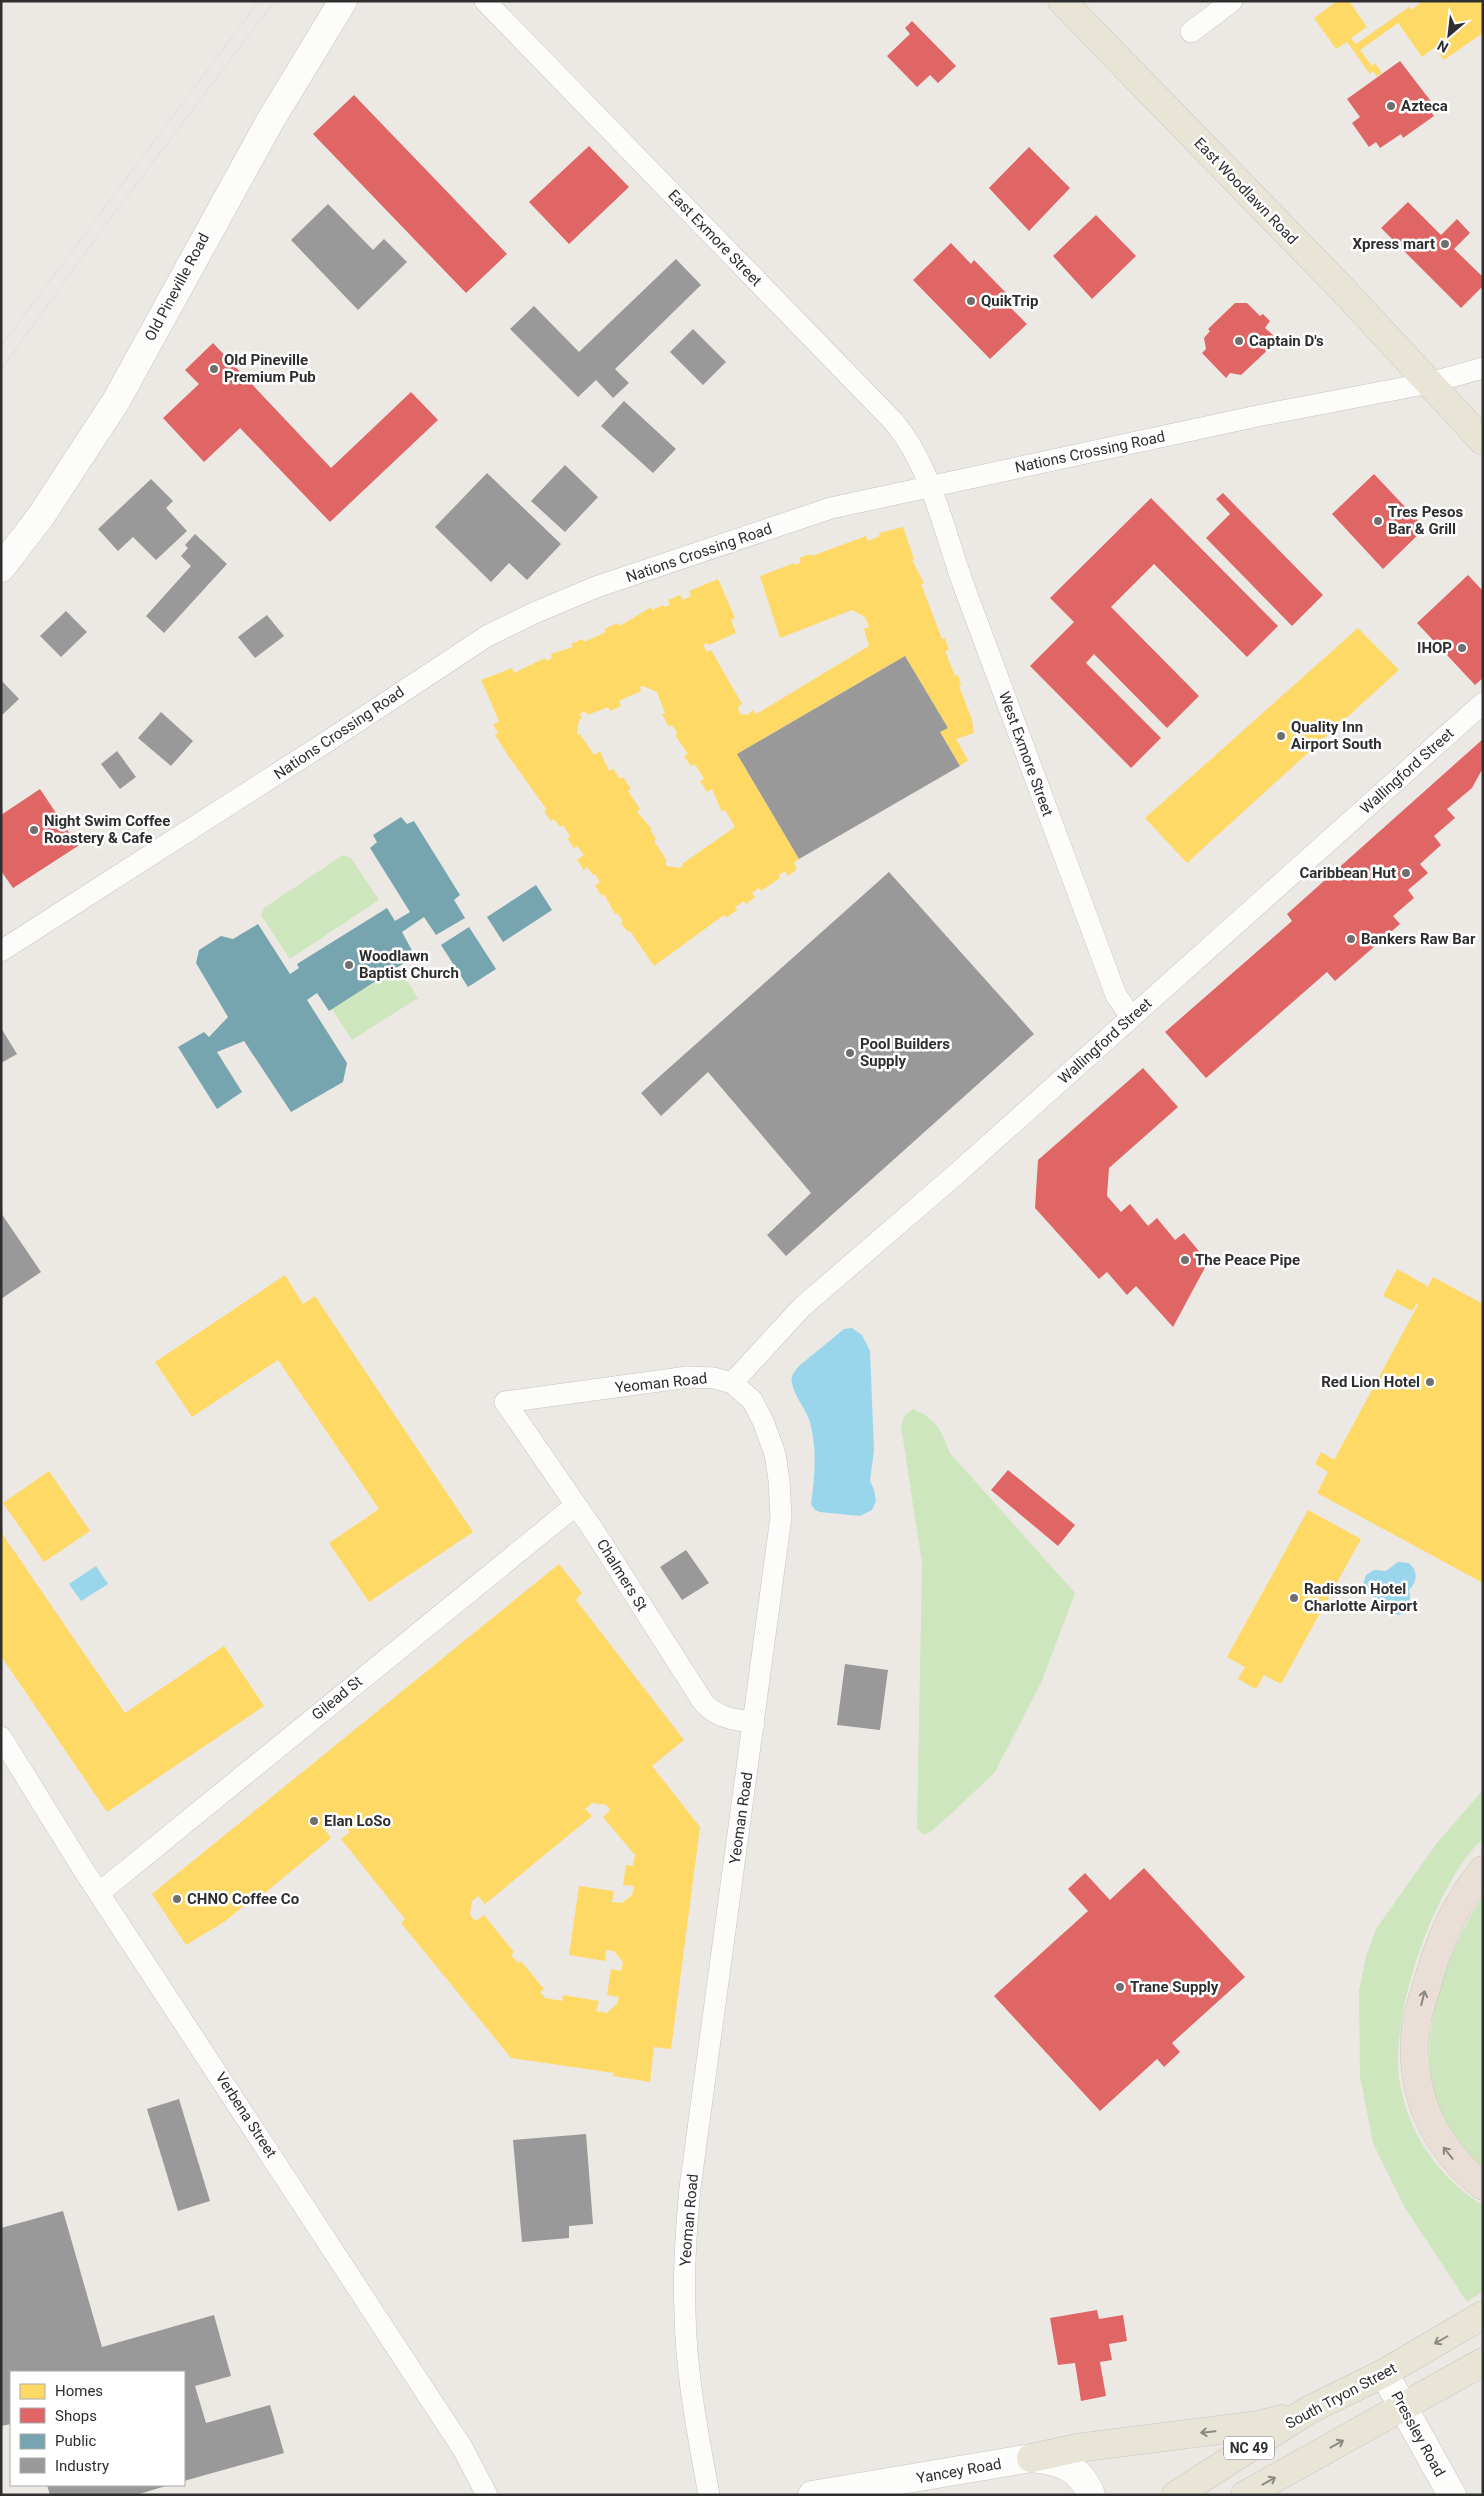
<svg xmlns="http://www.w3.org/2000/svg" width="1484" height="2496" font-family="Roboto,sans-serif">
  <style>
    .green { fill: #cee6be }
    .water { fill: #99d6ec }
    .homes { fill: #ffd966; fill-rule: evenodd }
    .shops { fill: #e06666 }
    .public { fill: #76a5af }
    .industry { fill: #999 }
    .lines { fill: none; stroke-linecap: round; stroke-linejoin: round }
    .street-casing { stroke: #c5c4c5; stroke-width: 22 }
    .secondary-casing { stroke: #c5c4c5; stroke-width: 29 }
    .primary-casing { stroke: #c6c5c4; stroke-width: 29 }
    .highway-casing { stroke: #c6c5c4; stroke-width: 29 }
    .street { stroke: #fcfcfb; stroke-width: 21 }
    .secondary { stroke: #fcfcfb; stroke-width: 28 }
    .primary { stroke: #e8e4d6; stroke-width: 28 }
    .highway { stroke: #eadfd6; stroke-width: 28 }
    .tram { stroke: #dfdfe1; stroke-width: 1 }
    .oneway { stroke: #8c8682 }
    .oneway2 { stroke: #8b8982 }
    .poi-dot { fill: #706f6e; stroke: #fff; stroke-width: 2 }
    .labels { text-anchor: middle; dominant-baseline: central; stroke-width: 5; stroke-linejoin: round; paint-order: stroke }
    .shield { fill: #fff; stroke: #6d6d6d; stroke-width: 1 }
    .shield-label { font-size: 14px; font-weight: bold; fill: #2e2e2e }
    .poi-label { font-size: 15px; font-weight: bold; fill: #2e2e2e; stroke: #fff; text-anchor: start }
    .street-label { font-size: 15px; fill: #2e2e2e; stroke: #fff }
  </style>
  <rect width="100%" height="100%" fill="#ece8e4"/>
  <path class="green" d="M 343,855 L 351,858 L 379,900 L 290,959 L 261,915 L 264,908 Z
    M 398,967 L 418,998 L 352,1040 L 332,1009 Z
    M 913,1409 C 938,1420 940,1429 950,1453 L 1075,1593 L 1041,1683 L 995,1772 L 951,1814 L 929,1833 L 923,1834 L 917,1829 L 922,1563 L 901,1426 L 905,1415 Z
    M 1483,1790 L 1483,1839 C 1434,1883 1388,2020 1400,2084 C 1409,2135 1440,2179 1483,2205 L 1483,2291 L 1467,2302 L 1405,2208 L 1373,2143 L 1360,2076 L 1359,1990 L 1367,1953 L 1376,1929 L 1437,1843 Z
    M 1483,1895 L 1483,2170 C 1473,2159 1460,2149 1452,2137 C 1447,2131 1445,2122 1442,2116 C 1411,2043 1444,1958 1483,1895 Z"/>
  <path class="water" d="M 852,1328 L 862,1335 L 870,1351 L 874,1450 L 870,1481 L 874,1490 L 876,1501 L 872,1510 L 860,1516 L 820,1512 L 815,1510 L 811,1504 C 815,1477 817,1448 810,1422 C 806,1409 794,1396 792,1383 C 790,1376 795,1371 799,1366 L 844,1329 Z
    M 1398,1562 L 1409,1563 C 1419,1572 1417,1582 1409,1590 C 1413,1606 1405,1621 1387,1612 L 1382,1601 L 1366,1594 L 1363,1584 L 1366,1575 L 1374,1570 L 1386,1571 Z
    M 96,1566 L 108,1584 L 81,1601 L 69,1584 Z"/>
  <path class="homes" d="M 1337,1 L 1349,1 L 1367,27 L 1351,38 L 1356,44 L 1409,7 L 1411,10 L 1423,1 L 1483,1 L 1483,33 L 1444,60 L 1435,47 L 1422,57 L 1398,23 L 1360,50 L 1372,66 L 1375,63 L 1382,73 L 1377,76 L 1373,71 L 1370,74 L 1347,42 L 1336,49 L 1314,18 Z
    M 903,527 L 914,559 L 912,560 L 924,583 L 921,584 L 942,639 L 945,638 L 949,650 L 945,651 L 955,676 L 958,675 L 961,685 L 959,686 L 972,720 L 974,733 L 956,739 L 968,760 L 960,766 L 940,732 L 948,728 L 905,656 L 737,754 L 799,859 L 794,863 L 797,869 L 788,876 L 785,871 L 779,875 L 780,878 L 761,891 L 759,888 L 752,893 L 755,897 L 746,904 L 744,901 L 735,907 L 737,910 L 726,918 L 724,915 L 654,966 L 630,931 L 628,932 L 621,923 L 623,921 L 617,913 L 615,914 L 604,894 L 602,896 L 595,886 L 600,882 L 595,874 L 593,875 L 587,867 L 584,870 L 577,860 L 584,855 L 577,846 L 574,848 L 567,838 L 570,836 L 563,825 L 560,827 L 554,819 L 551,821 L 544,811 L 547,810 L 507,754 L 495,735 L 498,732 L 493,725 L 499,721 L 481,680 L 512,668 L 514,673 L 545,658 L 546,661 L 552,658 L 551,654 L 573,647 L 571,644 L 582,639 L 584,642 L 606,632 L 604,629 L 618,623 L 620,626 L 651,607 L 652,610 L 663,605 L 664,607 L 670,605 L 668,600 L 680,595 L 683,600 L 691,596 L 689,591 L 718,579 L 735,618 L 731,620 L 736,633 L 709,645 L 707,643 L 703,645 L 707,652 L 711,650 L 742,704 L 738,707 L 740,714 L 747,715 L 753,710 L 756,714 L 869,646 L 864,629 L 869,627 L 865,617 L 852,610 L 780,638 L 760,576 L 794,563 L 795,565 L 801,562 L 799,558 L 811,554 L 812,556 L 866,536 L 868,541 L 880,536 L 879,533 ZM 643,686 L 657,692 L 665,713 L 662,714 L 669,727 L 672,725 L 678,734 L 675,735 L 688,754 L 684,756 L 691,766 L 695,764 L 704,779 L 700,781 L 707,792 L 712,789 L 722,812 L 725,810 L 735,827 L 682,864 L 683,866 L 680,868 L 667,866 L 665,862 L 667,861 L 654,841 L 656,839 L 650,830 L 652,829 L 637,812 L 640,809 L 628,791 L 631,789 L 623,777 L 620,779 L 613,769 L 609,771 L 600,751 L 594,755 L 580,734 L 578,735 L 577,733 L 579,720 L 582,718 L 580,714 L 585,711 L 588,715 L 608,707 L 610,711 L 621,706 L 619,701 L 641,691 L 640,687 Z
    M 1358,628 L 1399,670 L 1187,863 L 1145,818 Z
    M 1397,1269 L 1426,1285 L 1427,1288 L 1433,1277 L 1483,1304 L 1483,1583 L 1317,1493 L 1328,1472 L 1315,1464 L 1321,1452 L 1334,1460 L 1418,1305 L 1417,1303 L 1412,1311 L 1383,1296 Z
    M 285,1275 L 303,1304 L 315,1296 L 473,1532 L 369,1602 L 329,1543 L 379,1509 L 278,1360 L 192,1417 L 155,1362 Z
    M 49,1471 L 90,1531 L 44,1562 L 3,1503 Z
    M 1308,1510 L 1361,1539 L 1281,1684 L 1264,1675 L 1256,1689 L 1238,1679 L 1245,1667 L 1227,1657 Z
    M 1,1532 L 125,1713 L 224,1646 L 264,1706 L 107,1812 L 1,1656 Z
    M 559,1564 L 582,1593 L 576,1600 L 684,1740 L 652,1766 L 700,1827 L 671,2049 L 654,2047 L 650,2082 L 613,2076 L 614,2073 L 511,2058 L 401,1923 L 405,1919 L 341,1839 L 350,1832 L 344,1826 L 331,1825 L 325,1830 L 331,1838 L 260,1897 L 258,1894 L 224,1922 L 186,1945 L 152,1894 ZM 592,1803 L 606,1805 L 610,1810 L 603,1817 L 635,1855 L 633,1866 L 626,1865 L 623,1885 L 634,1886 L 632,1895 L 622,1903 L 612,1902 L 614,1891 L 579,1886 L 569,1955 L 605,1961 L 606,1950 L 614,1951 L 623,1962 L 621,1971 L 611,1969 L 607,1995 L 619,1997 L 617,2004 L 607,2013 L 596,2011 L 599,2001 L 563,1995 L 562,2001 L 545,1998 L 540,1992 L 544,1989 L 521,1961 L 518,1963 L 511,1955 L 514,1952 L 484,1915 L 475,1921 L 470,1915 L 472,1901 L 478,1896 L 485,1904 L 592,1816 L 585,1809 Z"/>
  <path class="shops" d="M 912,21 L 956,66 L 938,83 L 930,75 L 917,87 L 887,56 L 910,34 L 905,28 Z
    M 1400,61 L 1433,104 L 1428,108 L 1434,116 L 1403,138 L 1401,134 L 1380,148 L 1376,142 L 1369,147 L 1352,123 L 1360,117 L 1347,99 Z
    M 354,95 L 507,254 L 466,293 L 313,134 Z
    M 589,146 L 629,187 L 569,244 L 529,202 Z
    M 1029,147 L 1070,188 L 1029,231 L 989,188 Z
    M 1408,202 L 1441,235 L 1457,219 L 1470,233 L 1454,249 L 1483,277 L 1483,286 L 1461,308 L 1381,228 Z
    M 1096,215 L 1136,256 L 1092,299 L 1053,256 Z
    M 951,243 L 971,264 L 974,260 L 1012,299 L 1007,304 L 1027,324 L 990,359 L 913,280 Z
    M 1235,303 L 1247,303 L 1260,316 L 1263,314 L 1270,321 L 1265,328 L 1273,335 L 1274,344 L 1241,375 L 1230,373 L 1226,378 L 1202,353 L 1206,349 L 1204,338 L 1210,331 L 1208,329 Z
    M 213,343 L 331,468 L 411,392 L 438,420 L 330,522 L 240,428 L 204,462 L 163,418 L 199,384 L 185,370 Z
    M 1374,474 L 1425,528 L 1383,569 L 1332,514 Z
    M 1223,493 L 1323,595 L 1292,626 L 1206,538 L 1230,514 L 1216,499 Z
    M 1151,498 L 1278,626 L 1247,657 L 1154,564 L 1111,607 L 1199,696 L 1167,728 L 1094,654 L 1086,663 L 1161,738 L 1131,768 L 1030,666 L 1074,622 L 1050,598 Z
    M 1468,575 L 1483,591 L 1483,678 L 1475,685 L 1417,623 Z
    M 1483,739 L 1483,768 L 1472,788 L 1447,809 L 1455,818 L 1434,836 L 1441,845 L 1420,864 L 1428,873 L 1408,890 L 1414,898 L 1393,916 L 1400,924 L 1335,981 L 1327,972 L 1206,1078 L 1165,1032 L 1292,921 L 1287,914 Z
    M 40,789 L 78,846 L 13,888 L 1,871 L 1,815 Z
    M 1143,1068 L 1178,1107 L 1109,1168 L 1107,1196 L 1121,1212 L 1130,1204 L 1148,1226 L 1157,1218 L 1175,1240 L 1184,1233 L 1208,1262 L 1173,1327 L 1136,1286 L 1127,1295 L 1107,1272 L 1099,1279 L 1035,1208 L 1038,1160 Z
    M 1008,1470 L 1075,1525 L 1058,1546 L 991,1490 Z
    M 1144,1868 L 1245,1977 L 1172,2043 L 1180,2052 L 1164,2067 L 1157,2059 L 1100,2111 L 994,1996 L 1088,1911 L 1068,1889 L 1085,1873 L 1110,1900 Z
    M 1097,2310 L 1099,2319 L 1123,2315 L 1127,2341 L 1109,2344 L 1112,2360 L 1100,2362 L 1106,2396 L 1081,2401 L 1075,2363 L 1058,2365 L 1050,2318 Z"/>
  <path class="public" d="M 401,817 L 407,824 L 414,821 L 460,895 L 454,900 L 465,918 L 436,935 L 424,917 L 402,932 L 415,956 L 329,1011 L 317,993 L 307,1000 L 347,1063 L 343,1082 L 291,1112 L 244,1041 L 217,1052 L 242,1092 L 217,1109 L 178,1047 L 204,1032 L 209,1037 L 228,1017 L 196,963 L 199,950 L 221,936 L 233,939 L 258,924 L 290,974 L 299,968 L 297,964 L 387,908 L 395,921 L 410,912 L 370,848 L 377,842 L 373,835 Z
    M 536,885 L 552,910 L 503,942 L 487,917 Z
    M 469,927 L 496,969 L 468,987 L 441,945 Z"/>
  <path class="industry" d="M 328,204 L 373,250 L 384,239 L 407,262 L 358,310 L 291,240 Z
    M 676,259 L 701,285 L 615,369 L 629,383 L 613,398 L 596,380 L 578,397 L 510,329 L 534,306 L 579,352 Z
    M 693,329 L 726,362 L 703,385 L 670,352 Z
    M 624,401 L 676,449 L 653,473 L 601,426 Z
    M 565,465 L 598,497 L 565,532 L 531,501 Z
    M 487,473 L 561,544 L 527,580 L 509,563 L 491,582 L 435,527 Z
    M 151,479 L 173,501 L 166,508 L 187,531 L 156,560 L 133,537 L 118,551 L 98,529 Z
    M 195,534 L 227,564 L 164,633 L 146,616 L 191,566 L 181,556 L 188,548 L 185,545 Z
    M 66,611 L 87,632 L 61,657 L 40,636 Z
    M 267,615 L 284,636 L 255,658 L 238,637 Z
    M 905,656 L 948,728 L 940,732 L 960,766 L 799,859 L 737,754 Z
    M 1,680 L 19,699 L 1,716 Z
    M 161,712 L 193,741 L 171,766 L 138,738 Z
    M 117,751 L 136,777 L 120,789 L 101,764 Z
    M 889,872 L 1034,1034 L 786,1256 L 767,1235 L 811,1193 L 708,1072 L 661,1116 L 641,1093 Z
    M 1,1028 L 17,1054 L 1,1063 Z
    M 1,1213 L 41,1272 L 1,1299 Z
    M 686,1550 L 709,1583 L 682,1600 L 660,1567 Z
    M 845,1664 L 888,1670 L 880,1730 L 837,1725 Z
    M 179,2099 L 210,2201 L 178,2211 L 147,2109 Z
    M 586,2134 L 593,2224 L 569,2226 L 569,2238 L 522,2242 L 513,2140 Z
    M 63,2211 L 102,2347 L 214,2315 L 231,2376 L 195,2386 L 206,2423 L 270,2405 L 284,2453 L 184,2481 L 184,2372 L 11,2372 L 11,2424 L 1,2426 L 1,2228 Z
    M 47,2485 L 169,2485 L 136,2495 L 50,2495 Z"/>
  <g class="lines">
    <defs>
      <path id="street" d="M 485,1 L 894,422 C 934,471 944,534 966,592 C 1016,726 1066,861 1116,995 L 1131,1017
        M 1191,32 L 1232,1
        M 1,951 L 328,741 L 487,636 L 534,613 L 596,587 L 831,508 L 1262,415 L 1429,383 L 1483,368
        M 732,1383 L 802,1307 L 954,1176 L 1483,703
        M 1,1737 L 81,1866 L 463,2449 L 487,2495
        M 99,1893 L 576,1505
        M 709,2495 C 698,2435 686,2374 685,2313 C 683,2271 686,2230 690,2188 L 781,1517 L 779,1480 L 775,1454 L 763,1421 L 752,1400 L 732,1383 L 714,1378 L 688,1377 L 505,1402 L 594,1531 L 703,1702 C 717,1718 733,1719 754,1723"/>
      <path id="secondary" d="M 1,568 L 41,516 L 116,401 L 270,121 L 343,1
        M 1384,2373 L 1452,2495
        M 812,2495 L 1031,2458 C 1059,2461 1080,2466 1091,2495"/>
      <path id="primary" d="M 1062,1 L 1346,293 L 1483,441
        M 1031,2458 L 1077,2448 L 1258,2425 L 1282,2419
        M 1176,2495 L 1307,2411 L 1384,2373 L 1483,2315
        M 1245,2495 L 1483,2362"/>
      <path id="highway" d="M 1483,1870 C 1455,1904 1438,1943 1427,1985 C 1423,1998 1418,2012 1416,2026 C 1408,2091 1433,2146 1483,2186"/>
    </defs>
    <use href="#street" class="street-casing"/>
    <use href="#secondary" class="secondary-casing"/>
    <use href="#primary" class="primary-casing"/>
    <use href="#highway" class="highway-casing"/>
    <use href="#street" class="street"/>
    <use href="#secondary" class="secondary"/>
    <use href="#primary" class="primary"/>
    <use href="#highway" class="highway"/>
    <path class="tram" d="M 1,346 L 259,1
      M 1,370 L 106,224 L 275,1"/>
  </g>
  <defs><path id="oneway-shaft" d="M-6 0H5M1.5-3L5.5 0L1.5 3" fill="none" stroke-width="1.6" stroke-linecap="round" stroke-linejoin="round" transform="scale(1.25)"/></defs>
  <g class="oneway">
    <use href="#oneway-shaft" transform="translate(1423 1998) rotate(-76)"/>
    <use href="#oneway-shaft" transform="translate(1448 2153) rotate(-129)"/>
  </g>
  <g class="oneway2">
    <use href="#oneway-shaft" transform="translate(1441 2340) rotate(150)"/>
    <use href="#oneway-shaft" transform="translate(1208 2432) rotate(174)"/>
    <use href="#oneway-shaft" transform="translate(1337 2444) rotate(-29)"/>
    <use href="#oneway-shaft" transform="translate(1269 2481) rotate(-29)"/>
  </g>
  <g class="poi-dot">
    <circle cx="1391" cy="106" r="5"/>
    <circle cx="1445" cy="244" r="5"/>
    <circle cx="971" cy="301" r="5"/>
    <circle cx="1239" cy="341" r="5"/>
    <circle cx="214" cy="369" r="5"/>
    <circle cx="1378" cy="521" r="5"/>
    <circle cx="1462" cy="648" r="5"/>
    <circle cx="1281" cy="736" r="5"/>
    <circle cx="34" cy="830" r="5"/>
    <circle cx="1406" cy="873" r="5"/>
    <circle cx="1351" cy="939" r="5"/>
    <circle cx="349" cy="965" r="5"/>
    <circle cx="850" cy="1053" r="5"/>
    <circle cx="1185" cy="1260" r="5"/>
    <circle cx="1430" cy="1382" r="5"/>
    <circle cx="1294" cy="1598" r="5"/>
    <circle cx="314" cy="1821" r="5"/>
    <circle cx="177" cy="1899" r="5"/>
    <circle cx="1120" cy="1987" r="5"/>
  </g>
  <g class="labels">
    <rect class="shield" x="1224" y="2436.5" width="50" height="23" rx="4"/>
    <g class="shield-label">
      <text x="1249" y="2448">NC 49</text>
    </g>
    <g class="poi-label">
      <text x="1401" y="106">Azteca</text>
      <text x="1435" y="244" text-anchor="end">Xpress mart</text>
      <text x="981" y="301">QuikTrip</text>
      <text x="1249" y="341">Captain D's</text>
      <text x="224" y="360">Old Pineville<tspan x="224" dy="17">Premium Pub</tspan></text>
      <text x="1388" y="512">Tres Pesos<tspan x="1388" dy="17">Bar &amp; Grill</tspan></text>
      <text x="1452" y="648" text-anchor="end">IHOP</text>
      <text x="1291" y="727">Quality Inn<tspan x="1291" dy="17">Airport South</tspan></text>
      <text x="44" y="821">Night Swim Coffee<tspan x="44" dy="17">Roastery &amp; Cafe</tspan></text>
      <text x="1396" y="873" text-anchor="end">Caribbean Hut</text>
      <text x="1361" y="939">Bankers Raw Bar</text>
      <text x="359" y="956">Woodlawn<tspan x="359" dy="17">Baptist Church</tspan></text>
      <text x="860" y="1044">Pool Builders<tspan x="860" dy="17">Supply</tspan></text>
      <text x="1195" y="1260">The Peace Pipe</text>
      <text x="1420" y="1382" text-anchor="end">Red Lion Hotel</text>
      <text x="1304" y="1589">Radisson Hotel<tspan x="1304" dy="17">Charlotte Airport</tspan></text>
      <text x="324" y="1821">Elan LoSo</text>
      <text x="187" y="1899">CHNO Coffee Co</text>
      <text x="1130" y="1987">Trane Supply</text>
    </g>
    <g class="street-label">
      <text transform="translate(1246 191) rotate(46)">East Woodlawn Road</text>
      <text transform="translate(715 238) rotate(46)">East Exmore Street</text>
      <text transform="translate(177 287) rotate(-62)">Old Pineville Road</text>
      <text transform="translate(1090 452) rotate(-12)">Nations Crossing Road</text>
      <text transform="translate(699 553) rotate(-19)">Nations Crossing Road</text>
      <text transform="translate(339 733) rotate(-34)">Nations Crossing Road</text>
      <text transform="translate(1026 754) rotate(70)">West Exmore Street</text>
      <text transform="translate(1407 771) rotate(-42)">Wallingford Street</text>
      <text transform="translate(1105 1041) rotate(-42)">Wallingford Street</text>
      <text transform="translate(661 1383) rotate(-6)">Yeoman Road</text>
      <text transform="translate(622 1575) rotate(58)">Chalmers St</text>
      <text transform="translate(337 1698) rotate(-39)">Gilead St</text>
      <text transform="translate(741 1818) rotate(-82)">Yeoman Road</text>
      <text transform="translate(246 2115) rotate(57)">Verbena Street</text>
      <text transform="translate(689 2220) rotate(-85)">Yeoman Road</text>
      <text transform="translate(1341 2396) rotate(-28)">South Tryon Street</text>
      <text transform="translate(1418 2434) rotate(61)">Pressley Road</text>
      <text transform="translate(959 2471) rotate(-10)">Yancey Road</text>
    </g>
  </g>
  <rect width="1484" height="2496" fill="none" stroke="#2e2e2e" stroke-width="5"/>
  <rect x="10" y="2371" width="175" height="115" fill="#ffffff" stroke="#ababab"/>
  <rect x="20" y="2384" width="25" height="15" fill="#ffd966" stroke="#ababab"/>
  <text x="55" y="2396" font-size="15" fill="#2e2e2e">Homes</text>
  <rect x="20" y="2408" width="25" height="15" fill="#e06666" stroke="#ababab"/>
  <text x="55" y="2421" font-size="15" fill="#2e2e2e">Shops</text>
  <rect x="20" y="2434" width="25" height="15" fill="#76a5af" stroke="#ababab"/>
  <text x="55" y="2446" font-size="15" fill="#2e2e2e">Public</text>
  <rect x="20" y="2458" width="25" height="15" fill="#999999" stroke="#ababab"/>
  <text x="55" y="2471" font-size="15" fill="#2e2e2e">Industry</text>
  <g transform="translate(1449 35) rotate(208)" stroke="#ffffff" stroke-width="4" paint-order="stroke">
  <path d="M0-4L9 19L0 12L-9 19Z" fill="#2e2e2e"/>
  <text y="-8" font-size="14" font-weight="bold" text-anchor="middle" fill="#2e2e2e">N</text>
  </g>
</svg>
